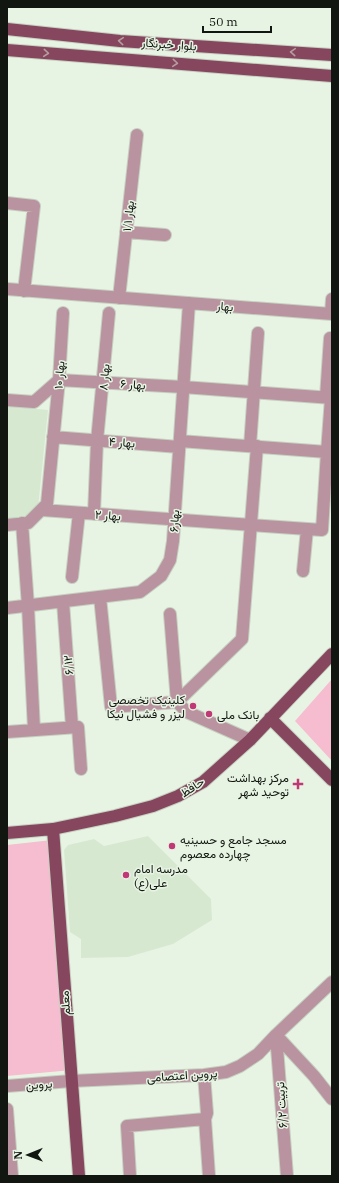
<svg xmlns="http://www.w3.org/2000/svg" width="339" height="1183" font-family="'IBM Plex Serif',Vazirmatn,serif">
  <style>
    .built { fill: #d7e8d1 }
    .park { fill: #f6bccf }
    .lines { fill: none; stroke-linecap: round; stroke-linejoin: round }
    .minor-casing { stroke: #c6d0c1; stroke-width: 14 }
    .major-casing { stroke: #c6d0c1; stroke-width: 14 }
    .minor { stroke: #b9939f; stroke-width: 12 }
    .major { stroke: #85465e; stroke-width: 12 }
    .oneway { stroke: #b69da0 }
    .poi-dot { fill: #c03875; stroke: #e8f4e3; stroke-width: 1.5 }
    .labels { text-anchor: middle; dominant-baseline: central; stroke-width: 3; stroke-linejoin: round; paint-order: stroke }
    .street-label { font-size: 12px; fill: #121611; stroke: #e8f4e3 }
    .poi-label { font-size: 12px; fill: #121611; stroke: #e8f4e3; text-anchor: start }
  </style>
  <rect width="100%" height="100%" fill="#e8f4e3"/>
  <path class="built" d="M 7,406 L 48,410 L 38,508 L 28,520 L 7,521 Z
    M 148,836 L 211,899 L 212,920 L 173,944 L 128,957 L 81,958 L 81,939 L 70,932 L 64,850 L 68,845 L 94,839 L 104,846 Z"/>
  <path class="park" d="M 332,679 L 332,761 L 295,721 Z
    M 52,840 L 72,1070 L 7,1076 L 7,845 Z"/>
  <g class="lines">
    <defs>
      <path id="minor" d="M 7,203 L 34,206 L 24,291
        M 126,232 L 165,235
        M 7,289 L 332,314
        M 119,298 L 137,135
        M 331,314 L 332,299
        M 326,397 L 330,338
        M 7,400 L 34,402 L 59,380 L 183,387 L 332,398
        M 53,437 L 179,447
        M 180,441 L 327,452 L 331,398
        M 250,446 L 258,333
        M 42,510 L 322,530 L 327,452
        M 94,514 L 97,441 L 109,313
        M 22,523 L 28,606 L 34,730
        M 7,525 L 28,523 L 47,504 L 59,380 L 63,313
        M 303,571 L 307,529
        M 72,577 L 79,513
        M 100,597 L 111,707 L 177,702 L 187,712 L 250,740
        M 63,602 L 72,727
        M 7,608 L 140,592 L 161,576 L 170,560 L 173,541 L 189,303
        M 170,614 L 177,702 L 242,639 L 257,446
        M 7,732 L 78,727 L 81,769
        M 276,1035 L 287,1176
        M 276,1035 L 314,1076 L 332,1099
        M 204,1075 L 207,1113 L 205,1119 L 209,1176
        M 7,1086 L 71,1081 L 204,1075 L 226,1072 L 240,1066 L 258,1054 L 276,1035 L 332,982
        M 7,1109 L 12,1176
        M 130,1176 L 127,1126 L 205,1119"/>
      <path id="major" d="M 7,29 L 120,41 L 332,55
        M 7,50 L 332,76
        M 270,718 L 332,780
        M 53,829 L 79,1176
        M 7,833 L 53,829 L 115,816 L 153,806 L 178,796 L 203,782 L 250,740 L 332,654"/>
    </defs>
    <use href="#minor" class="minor-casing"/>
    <use href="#major" class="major-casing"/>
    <use href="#minor" class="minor"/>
    <use href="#major" class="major"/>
  </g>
  <defs><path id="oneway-chevron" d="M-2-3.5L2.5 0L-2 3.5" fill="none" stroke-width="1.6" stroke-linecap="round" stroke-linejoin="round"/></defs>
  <g class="oneway">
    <use href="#oneway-chevron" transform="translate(121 41) rotate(-175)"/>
    <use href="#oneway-chevron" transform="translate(293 52) rotate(-176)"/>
    <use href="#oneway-chevron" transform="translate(46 53) rotate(5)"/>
    <use href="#oneway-chevron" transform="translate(175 63) rotate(5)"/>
  </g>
  <g class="poi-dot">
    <circle cx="193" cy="706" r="4"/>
    <circle cx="209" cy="714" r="4"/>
    <path d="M296 778h4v4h4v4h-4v4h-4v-4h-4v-4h4z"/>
    <circle cx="172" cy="846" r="4"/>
    <circle cx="126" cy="875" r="4"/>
  </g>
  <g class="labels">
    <g class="street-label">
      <text transform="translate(169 44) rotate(4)">بلوار خبرنگار</text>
      <text transform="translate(128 216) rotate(-84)">بهار ۱/۱</text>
      <text transform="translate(225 306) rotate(5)">بهار</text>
      <text transform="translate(59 375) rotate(-86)">بهار ۱۰</text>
      <text transform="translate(104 377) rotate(-85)">بهار ۸</text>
      <text transform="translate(133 384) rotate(4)">بهار ۶</text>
      <text transform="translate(122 442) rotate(4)">بهار ۴</text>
      <text transform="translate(108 515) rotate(4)">بهار ۲</text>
      <text transform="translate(174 521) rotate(-86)">بهار۶</text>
      <text transform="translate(68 665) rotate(-95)">۶/۱۲</text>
      <text transform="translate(192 787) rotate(-33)">حافظ</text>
      <text transform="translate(65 1003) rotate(-94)">معلم</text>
      <text transform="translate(182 1075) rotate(-4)">پروین اعتصامی</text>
      <text transform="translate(39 1084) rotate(-4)">پروین</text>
      <text transform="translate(281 1105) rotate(-94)">تربیت ۶/۲</text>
    </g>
    <g class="poi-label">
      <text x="185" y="699" text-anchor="end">کلینیک تخصصی<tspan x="185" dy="14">لیزر و فشیال نیکا</tspan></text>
      <text x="217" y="714">بانک ملی</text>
      <text x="289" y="777" text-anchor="end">مرکز بهداشت<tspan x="289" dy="14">توحید شهر</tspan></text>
      <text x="180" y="839">مسجد جامع و حسینیه<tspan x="180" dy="14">چهارده معصوم</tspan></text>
      <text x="134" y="868">مدرسه امام<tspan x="134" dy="14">علی(ع)</tspan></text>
    </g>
  </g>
  <rect width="339" height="1183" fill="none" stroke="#121611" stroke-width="16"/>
  <g transform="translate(28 1155) rotate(269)" stroke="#e8f4e3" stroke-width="3" paint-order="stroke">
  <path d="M0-3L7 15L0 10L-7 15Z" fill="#121611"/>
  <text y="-6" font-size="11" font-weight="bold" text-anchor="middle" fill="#121611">N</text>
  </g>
  <path d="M203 26v6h68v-6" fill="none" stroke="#121611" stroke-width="2"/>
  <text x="209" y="26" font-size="12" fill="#121611" stroke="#e8f4e3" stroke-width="3" paint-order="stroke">50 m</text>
</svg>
